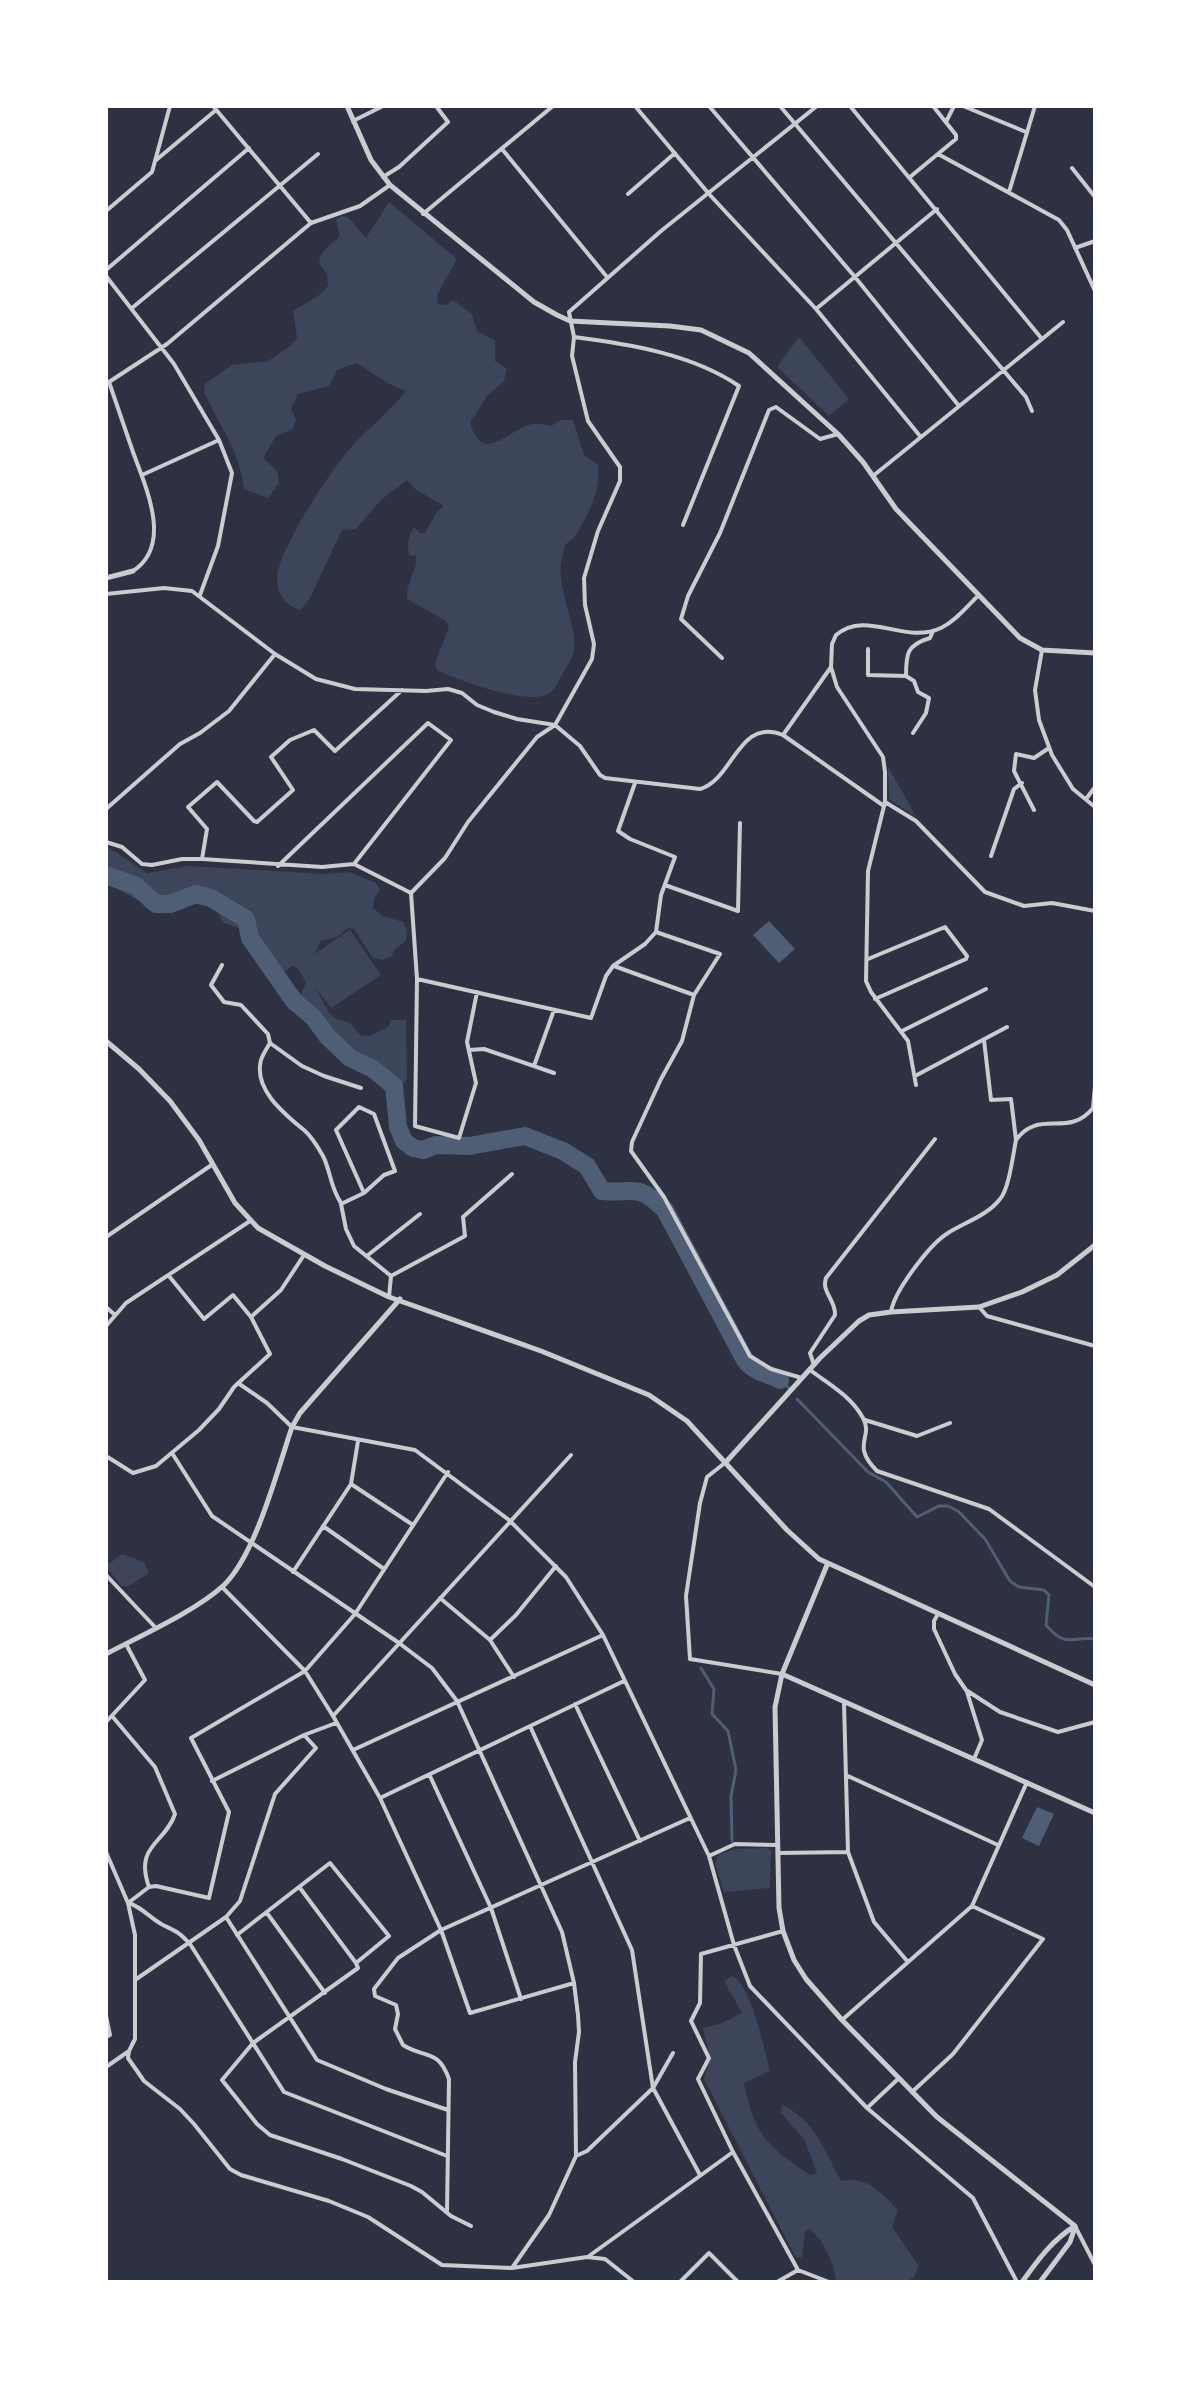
<svg xmlns="http://www.w3.org/2000/svg" width="1201" height="2388" font-family="'Varela Round',sans-serif">
  <style>
    .green { fill: #3c4559 }
    .water { fill: #4f5d75 }
    .lines { fill: none; stroke-linecap: round; stroke-linejoin: round }
    .stream { stroke: #4f5d75; stroke-width: 3 }
    .river { stroke: #4f5d75; stroke-width: 18 }
    .minor { stroke: #caccd0; stroke-width: 4 }
    .tertiary { stroke: #caccd0; stroke-width: 5 }
  </style>
  <rect width="100%" height="100%" fill="#2d3142"/>
  <path class="green" d="M 389,202 L 457,259 L 437,295 L 438,304 L 447,305 L 453,300 L 472,314 L 477,331 L 495,341 L 495,361 L 507,369 L 504,381 L 487,396 L 470,423 C 482,463 505,434 526,426 C 534,422 542,424 551,426 L 561,420 L 573,420 L 584,455 L 598,465 C 601,491 590,511 577,533 C 574,539 568,541 565,546 C 563,551 562,559 561,564 C 558,582 571,615 574,636 C 576,656 571,659 562,675 C 558,682 556,689 548,694 C 528,706 457,680 437,670 L 435,663 L 449,627 L 446,621 L 407,599 C 406,581 418,570 416,556 L 409,555 C 407,546 408,535 414,527 L 420,533 L 425,533 L 436,513 L 444,506 L 415,489 L 407,480 L 381,500 L 356,529 L 342,530 L 310,598 L 300,610 C 285,605 277,595 277,578 C 277,551 334,465 354,444 C 371,426 391,410 406,391 C 387,385 374,373 356,363 L 337,370 L 329,386 L 298,394 L 291,408 L 296,420 L 293,429 L 276,436 L 263,458 L 277,471 L 279,483 L 268,498 L 244,489 C 239,448 220,428 204,392 L 205,384 L 232,365 L 268,361 L 290,346 L 297,338 L 293,311 L 318,296 L 328,286 L 327,274 L 319,263 C 321,248 331,246 340,236 L 336,220 L 342,216 L 348,217 L 366,238 Z
    M 799,337 L 849,399 L 829,416 L 777,367 Z
    M 888,766 L 916,817 L 889,799 Z
    M 108,847 L 147,873 L 189,866 L 324,874 L 349,872 L 376,883 L 380,890 L 374,899 L 373,908 L 383,916 L 403,922 L 407,931 L 406,941 L 395,949 L 392,956 L 383,960 L 373,958 L 354,929 L 348,928 L 337,937 L 321,941 L 315,953 L 302,962 L 350,930 L 381,975 L 331,1008 L 314,986 L 330,1014 L 336,1019 L 350,1023 L 360,1035 L 369,1036 L 388,1027 L 391,1020 L 406,1020 L 407,1078 L 400,1088 L 387,1089 L 377,1077 L 337,1052 L 321,1030 L 298,1013 L 299,999 L 306,983 L 299,970 L 293,966 L 284,972 L 278,970 L 255,939 L 242,929 L 223,923 L 219,914 L 208,904 L 184,903 L 160,912 L 106,883 Z
    M 122,1554 L 144,1562 L 149,1573 L 129,1586 L 121,1586 L 106,1566 Z
    M 768,1848 L 771,1851 L 770,1888 L 724,1892 L 715,1864 L 719,1854 L 735,1849 Z
    M 732,1976 C 752,1985 764,2050 770,2071 L 744,2083 C 755,2136 767,2146 810,2175 L 817,2173 L 804,2139 L 781,2113 L 782,2105 C 815,2120 824,2150 841,2181 C 868,2176 880,2192 898,2210 L 892,2227 L 919,2266 L 914,2277 L 906,2282 L 842,2282 L 836,2280 C 833,2260 825,2243 810,2229 L 805,2231 L 802,2257 L 796,2258 L 704,2079 L 710,2058 L 703,2028 L 720,2024 L 742,2013 L 724,1981 Z"/>
  <path class="water" d="M 769,921 L 795,949 L 779,963 L 753,935 Z
    M 1037,1807 L 1054,1814 L 1039,1846 L 1022,1838 Z"/>
  <g class="lines">
    <path class="stream" d="M 780,1380 L 789,1388
      M 797,1399 L 868,1472 L 886,1482 L 917,1517 L 939,1506 L 948,1506 L 958,1511 L 985,1539 L 1010,1581 L 1019,1587 L 1044,1590 L 1049,1595 L 1046,1625 C 1066,1649 1072,1636 1095,1639
      M 701,1668 L 714,1689 L 712,1714 L 728,1731 L 736,1770 L 731,1796 L 732,1841"/>
    <path class="river" d="M 106,875 L 136,886 L 156,904 L 170,904 L 196,894 L 211,898 L 246,919 L 250,938 L 294,1001 L 313,1017 L 327,1036 L 350,1058 L 373,1069 L 394,1086 L 398,1127 L 404,1141 L 413,1148 L 423,1150 L 436,1145 L 469,1146 L 525,1136 L 563,1151 L 587,1166 L 602,1191 C 635,1194 637,1182 665,1210 L 745,1360 C 753,1372 768,1373 780,1380"/>
    <path class="minor" d="M 213,106 L 311,223
      M 635,106 L 709,194 L 816,309 L 920,436
      M 709,106 L 855,277 L 959,406
      M 780,106 L 1026,397 L 1032,411
      M 850,106 L 1042,339
      M 963,106 L 1026,132
      M 353,121 L 383,106
      M 946,122 L 954,106
      M 502,149 L 607,277
      M 938,154 L 1059,220 L 1067,230 L 1095,291
      M 155,161 L 216,110
      M 1072,168 L 1095,197
      M 383,177 L 399,167 L 448,122 L 436,106
      M 910,177 L 956,139 L 956,135 L 933,106
      M 1009,192 L 1035,106
      M 628,194 L 675,153
      M 106,211 L 152,172 L 170,106
      M 423,214 L 553,106
      M 1075,248 L 1095,241
      M 106,270 L 249,148
      M 106,276 L 174,364 L 219,440 L 232,473 L 218,546 L 200,595
      M 132,308 L 318,154
      M 816,309 L 937,209
      M 574,337 C 629,344 692,354 739,386 L 683,525
      M 142,475 L 219,440
      M 873,476 L 1063,322
      M 133,571 C 173,545 146,488 133,452 C 125,429 117,406 109,382 L 167,344 L 311,223 L 360,206 L 390,185
      M 106,594 L 164,588 L 192,591 L 275,654 L 316,679 L 355,689 L 426,691 L 448,689 L 462,693 L 477,705 L 494,712 L 517,719 L 555,725 L 580,746 L 600,775 L 605,778 L 700,789 C 734,779 738,717 783,735 L 831,667
      M 868,649 L 868,675 L 906,676
      M 1042,650 L 1035,690 L 1039,720 L 1052,755 L 1073,789 L 1095,807
      M 722,658 L 681,619 L 688,596 L 720,533 L 769,410 L 776,407 L 820,439 L 838,434
      M 913,733 L 926,713 L 929,698 L 918,692 L 914,681 L 906,676 C 906,653 907,645 930,638 L 933,631
      M 783,735 L 884,806
      M 1086,799 L 1095,787
      M 885,802 L 916,821 L 985,892 L 1024,906 L 1052,903 L 1095,911
      M 106,809 L 180,744 L 200,733 L 229,711 L 275,654
      M 1034,810 L 1014,771 L 1016,754 L 1034,758 L 1049,748
      M 106,842 L 122,847 L 142,864 L 152,865 L 182,859 L 202,859 L 322,867 L 354,864 L 411,893
      M 991,856 L 1014,789 L 1022,783
      M 202,859 L 207,829 L 188,807 L 217,782 L 254,821 L 257,822 L 293,790 L 271,757 L 290,740 L 314,730 L 335,751 L 402,690
      M 278,866 L 428,723 L 451,740 L 354,864
      M 665,885 L 738,911 L 740,823
      M 656,932 L 720,954 L 694,995 L 682,1041 L 661,1079 L 632,1142 L 631,1151 L 664,1197 L 750,1356 L 771,1369 L 802,1378
      M 868,959 L 945,927 L 967,956 L 966,959 L 875,999
      M 222,965 L 211,985 L 224,1002 L 241,1005 L 268,1034 L 270,1043 L 302,1066 L 324,1076 L 361,1088
      M 614,966 L 694,995
      M 417,979 L 591,1018 L 606,976 L 613,966 L 645,944 L 656,932 L 661,895 L 675,857 L 630,839 L 618,831 L 635,783
      M 477,992 L 467,1042 L 476,1083 L 459,1138 L 415,1126 L 417,979 L 411,893 L 445,858 L 468,822 L 537,737 L 555,725 L 592,659 L 594,644 L 585,605 L 584,578 L 598,531 L 620,481 L 620,467 L 588,421 L 572,356 L 574,337 L 569,312 L 661,231 L 817,106
      M 902,1031 L 986,989
      M 984,1040 L 991,1100 L 1011,1099 L 1016,1140
      M 270,1043 C 267,1048 263,1054 261,1060 C 253,1090 286,1115 305,1131 C 311,1136 319,1149 323,1156 C 331,1172 330,1187 341,1203
      M 469,1050 L 484,1049 L 554,1073
      M 534,1066 L 554,1010
      M 915,1076 L 1007,1027
      M 916,1085 L 908,1041 L 871,992 L 866,981 L 868,871 L 885,802 L 885,772 L 883,757 L 837,687 L 831,667 L 832,644 L 836,635 C 867,609 904,645 941,628 C 956,621 967,606 979,595
      M 364,1193 L 336,1130 L 359,1107 L 374,1114 L 395,1171 L 384,1175 L 364,1193 L 341,1204 L 346,1229 L 354,1246 L 391,1276
      M 106,1237 L 213,1164
      M 368,1255 L 420,1214
      M 169,1276 L 204,1319 L 233,1295 L 251,1317
      M 389,1297 L 391,1276 L 465,1236 L 463,1217 L 512,1174
      M 106,1307 L 115,1315
      M 979,1307 L 987,1316 L 1095,1346
      M 891,1312 C 894,1291 930,1244 948,1233 C 965,1222 987,1216 1000,1199 C 1009,1189 1013,1155 1016,1140 C 1039,1108 1068,1139 1093,1108 L 1095,1086
      M 106,1326 L 126,1303 L 250,1221
      M 814,1365 L 810,1353 L 835,1315 C 836,1300 821,1292 826,1278 L 935,1139
      M 810,1370 C 829,1384 851,1396 863,1418 C 874,1438 850,1444 877,1471 L 989,1509 L 1095,1587
      M 238,1383 L 267,1403 L 292,1427 L 415,1450 L 509,1520 L 566,1577 L 603,1635 L 709,1856 L 734,1945 L 750,1986 L 867,2108 L 973,2198 L 1017,2282
      M 865,1420 L 917,1436 L 950,1423
      M 172,1453 L 212,1516 L 399,1643 L 432,1668 L 457,1701 L 562,1932 L 574,1983 L 578,2015 L 579,2032 L 575,2062 L 576,2156
      M 106,1456 L 133,1473 L 156,1466 L 199,1430 L 219,1409 L 234,1387 L 270,1354 L 251,1317 L 281,1290 L 304,1255
      M 726,1462 L 707,1477 L 700,1503 L 686,1596 L 690,1659 L 782,1674
      M 351,1484 L 413,1525
      M 323,1526 L 384,1569
      M 293,1572 L 351,1484 L 358,1441
      M 106,1575 L 155,1627
      M 222,1587 L 305,1671 L 333,1716 L 380,1798 L 441,1930 L 470,2013 L 574,1983
      M 440,1598 L 490,1640 L 514,1677
      M 938,1614 L 934,1621 L 934,1629 L 955,1674 L 966,1690 L 1000,1712 L 1058,1732 L 1095,1722
      M 490,1640 L 516,1615 L 556,1566
      M 967,1692 L 982,1740 L 974,1759
      M 844,1703 L 848,1852 L 874,1922 L 908,1962
      M 575,1704 L 640,1841
      M 112,1716 L 155,1767 L 175,1814 C 165,1844 134,1845 149,1887
      M 333,1716 L 571,1455
      M 106,1722 L 145,1680 L 126,1644
      M 530,1726 L 632,1950 L 653,2088 L 700,2175
      M 353,1750 L 603,1635
      M 430,1776 L 491,1908 L 521,1999
      M 848,1776 L 998,1845
      M 212,1781 L 304,1735 L 336,1723
      M 380,1798 L 624,1681
      M 106,1852 L 128,1903 L 135,1935 L 135,2039 L 129,2051 L 106,2067
      M 778,1853 L 848,1852
      M 709,1856 L 735,1844 L 778,1845
      M 300,1888 L 356,1963
      M 128,1903 L 149,1887 L 156,1886 L 209,1898 L 229,1812 L 191,1738 L 305,1671 L 355,1614 L 448,1472
      M 129,1903 C 143,1908 150,1918 163,1925 C 177,1932 179,1932 190,1944 L 284,2092 L 447,2156
      M 267,1913 L 325,1993
      M 226,1917 L 317,2060 L 386,2089 L 448,2110
      M 783,1931 L 701,1954 L 700,2003 L 691,2021 L 709,2058 L 698,2079 L 733,2152 L 798,2270 L 829,2282
      M 237,1935 L 330,1863 L 389,1936 L 356,1963 L 358,1968 L 253,2043 L 222,2080 L 257,2124 L 270,2135 L 342,2159 L 411,2186 L 422,2192 L 451,2216 L 471,2226
      M 135,1980 L 226,1917 L 240,1901 L 275,1794 L 316,1748 L 304,1735
      M 106,2016 L 110,2035 L 106,2037
      M 842,2020 L 972,1906 L 1027,1782
      M 129,2051 L 128,2058 L 144,2081 L 180,2109 L 194,2124 L 230,2169 L 241,2175 L 329,2201 L 368,2217 L 442,2265 L 512,2268 L 587,2257 L 605,2259 L 634,2282
      M 912,2092 L 953,2054 L 1043,1939 L 972,1906
      M 867,2108 L 898,2079
      M 447,2211 L 449,2079 C 438,2048 425,2059 403,2045 L 395,2029 L 398,2014 L 396,2005 L 375,1996 L 374,1989 L 398,1958 L 441,1930 L 690,1818
      M 1075,2226 L 1095,2265
      M 589,2256 L 733,2152
      M 512,2268 L 549,2215 L 576,2156 L 587,2151 L 653,2088 L 673,2053
      M 680,2282 L 709,2253 L 738,2282
      M 777,2282 L 798,2270"/>
    <path class="tertiary" d="M 347,106 L 371,160 L 390,185 L 534,302 L 557,315 L 570,321 L 670,326 L 701,330 L 749,353 L 838,434 L 863,462 L 896,509 L 1020,638 L 1042,650 L 1095,653
      M 106,578 L 133,571
      M 106,1041 L 139,1069 L 170,1101 L 199,1140 L 235,1203 L 258,1228 L 325,1266 L 389,1297 L 541,1351 L 649,1395 L 687,1421 L 787,1530 L 819,1559 L 1095,1685
      M 726,1462 L 820,1358 L 859,1321 L 869,1315 L 891,1312 L 979,1307 L 1022,1292 L 1057,1275 L 1095,1245
      M 827,1565 L 782,1674 L 775,1707 L 779,1908 L 783,1931 L 794,1960 L 806,1979 L 842,2020 L 937,2117 L 1075,2226
      M 106,1654 C 140,1636 196,1611 224,1585 C 256,1554 277,1471 292,1427 L 300,1413 L 400,1299
      M 782,1674 L 1095,1813
      M 1022,2282 C 1038,2260 1052,2240 1075,2226
      M 1040,2282 L 1070,2242 L 1075,2227"/>
  </g>
  <rect width="1201" height="2388" fill="none" stroke="#ffffff" stroke-width="216"/>
</svg>
